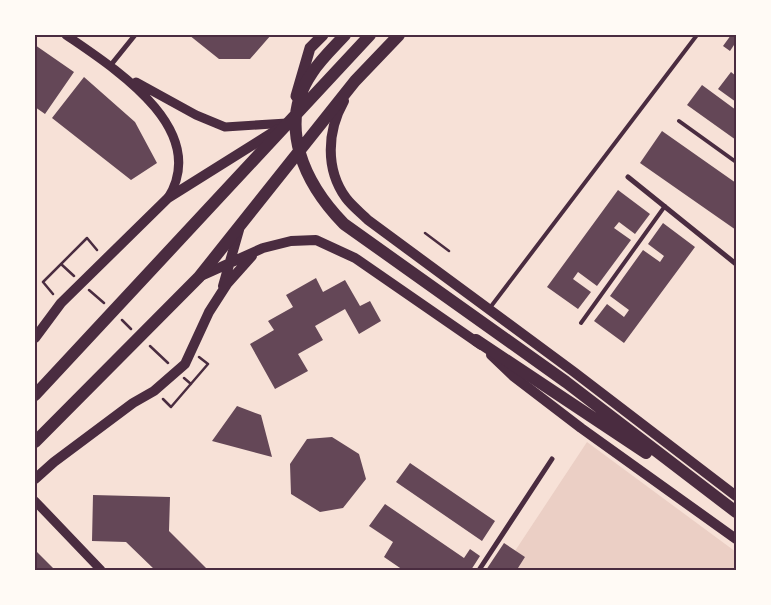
<svg xmlns="http://www.w3.org/2000/svg" width="771" height="605" font-family="Overpass,sans-serif">
  <style>
    .green { fill: #ebcfc5 }
    .building { fill: #644757 }
    .lines { fill: none; stroke-linecap: round; stroke-linejoin: round }
    .path { stroke: #4a2c40; stroke-width: 2.5 }
    .service { stroke: #4a2c40; stroke-width: 4 }
    .minor { stroke: #4a2c40; stroke-width: 5 }
    .tertiary { stroke: #4a2c40; stroke-width: 9 }
    .secondary { stroke: #4a2c40; stroke-width: 10 }
    .primary { stroke: #4a2c40; stroke-width: 11 }
    .trunk { stroke: #4a2c40; stroke-width: 12 }
    .neatline { fill: none; stroke: #4a2c40; stroke-width: 2 }
  </style>
  <rect width="100%" height="100%" fill="#f7e1d7"/>
  <path class="green" d="M 587,442 L 736,552 L 736,570 L 521,570 L 518,568 L 525,557 L 515,551 Z"/>
  <path class="building" d="M 189,35 L 271,35 L 250,59 L 219,59 Z
    M 731,35 L 736,35 L 736,42 L 730,51 L 723,46 Z
    M 35,45 L 74,72 L 45,114 L 35,107 Z
    M 731,72 L 736,76 L 736,102 L 718,89 Z
    M 84,77 L 135,122 L 157,163 L 131,180 L 52,118 Z
    M 702,85 L 736,110 L 736,140 L 687,105 Z
    M 662,131 L 736,183 L 736,230 L 640,163 Z
    M 618,190 L 650,214 L 635,234 L 619,222 L 614,228 L 631,240 L 597,286 L 578,272 L 573,279 L 591,292 L 578,309 L 547,287 Z
    M 663,223 L 695,247 L 624,343 L 594,321 L 607,304 L 624,317 L 629,310 L 610,296 L 643,250 L 660,262 L 664,256 L 648,244 Z
    M 316,278 L 323,292 L 345,280 L 360,306 L 370,301 L 381,321 L 359,334 L 345,309 L 315,326 L 323,340 L 298,354 L 308,371 L 275,389 L 250,344 L 274,330 L 268,321 L 293,307 L 286,295 Z
    M 237,406 L 261,415 L 272,457 L 212,441 Z
    M 332,437 L 359,454 L 366,479 L 343,508 L 320,512 L 291,494 L 290,464 L 307,439 Z
    M 410,463 L 495,521 L 482,541 L 396,482 Z
    M 93,495 L 170,497 L 169,531 L 208,570 L 155,570 L 126,542 L 92,541 Z
    M 385,504 L 464,558 L 470,549 L 480,556 L 471,570 L 403,570 L 384,557 L 393,542 L 369,526 Z
    M 504,543 L 525,557 L 518,568 L 517,570 L 486,570 Z
    M 35,550 L 55,570 L 35,570 Z"/>
  <g class="lines">
    <path class="path" d="M 425,233 L 449,251
      M 61,264 L 74,276
      M 89,290 L 104,303
      M 53,294 L 43,282 L 87,238 L 97,250
      M 122,320 L 131,329
      M 150,346 L 168,363
      M 184,378 L 191,384
      M 163,399 L 171,407 L 208,364 L 199,357"/>
    <path class="service" d="M 679,121 L 736,162
      M 489,309 L 697,35
      M 581,323 L 665,206"/>
    <path class="minor" d="M 110,66 L 135,35
      M 628,177 L 736,264
      M 479,570 L 552,459"/>
    <path class="tertiary" d="M 66,35 C 114,68 211,129 168,198
      M 136,82 L 196,115 L 225,127 L 287,123
      M 35,501 L 101,570"/>
    <path class="secondary" d="M 344,101 C 327,131 325,169 346,198 C 352,206 361,213 368,220 L 574,372 L 736,496
      M 201,276 L 263,248 L 291,241 L 316,240 L 355,258 L 481,345
      M 223,286 L 239,230
      M 35,338 L 61,303 L 168,198 L 278,129
      M 491,355 L 513,376 L 581,428 L 736,539
      M 35,479 L 54,462 L 133,403 L 154,391 L 185,364 L 209,312 L 227,284 L 252,256"/>
    <path class="primary" d="M 296,96 L 310,48 L 323,35"/>
    <path class="trunk" d="M 345,35 C 334,47 321,59 312,73 C 276,125 305,184 344,224 L 566,382 L 736,512
      M 476,340 L 646,453
      M 35,395 L 370,35
      M 35,442 L 199,277 L 355,81 L 399,35"/>
  </g>
  <rect width="771" height="605" fill="none" stroke="#fffaf5" stroke-width="72"/>
  <rect x="36" y="36" width="699" height="533" class="neatline"/>
</svg>
